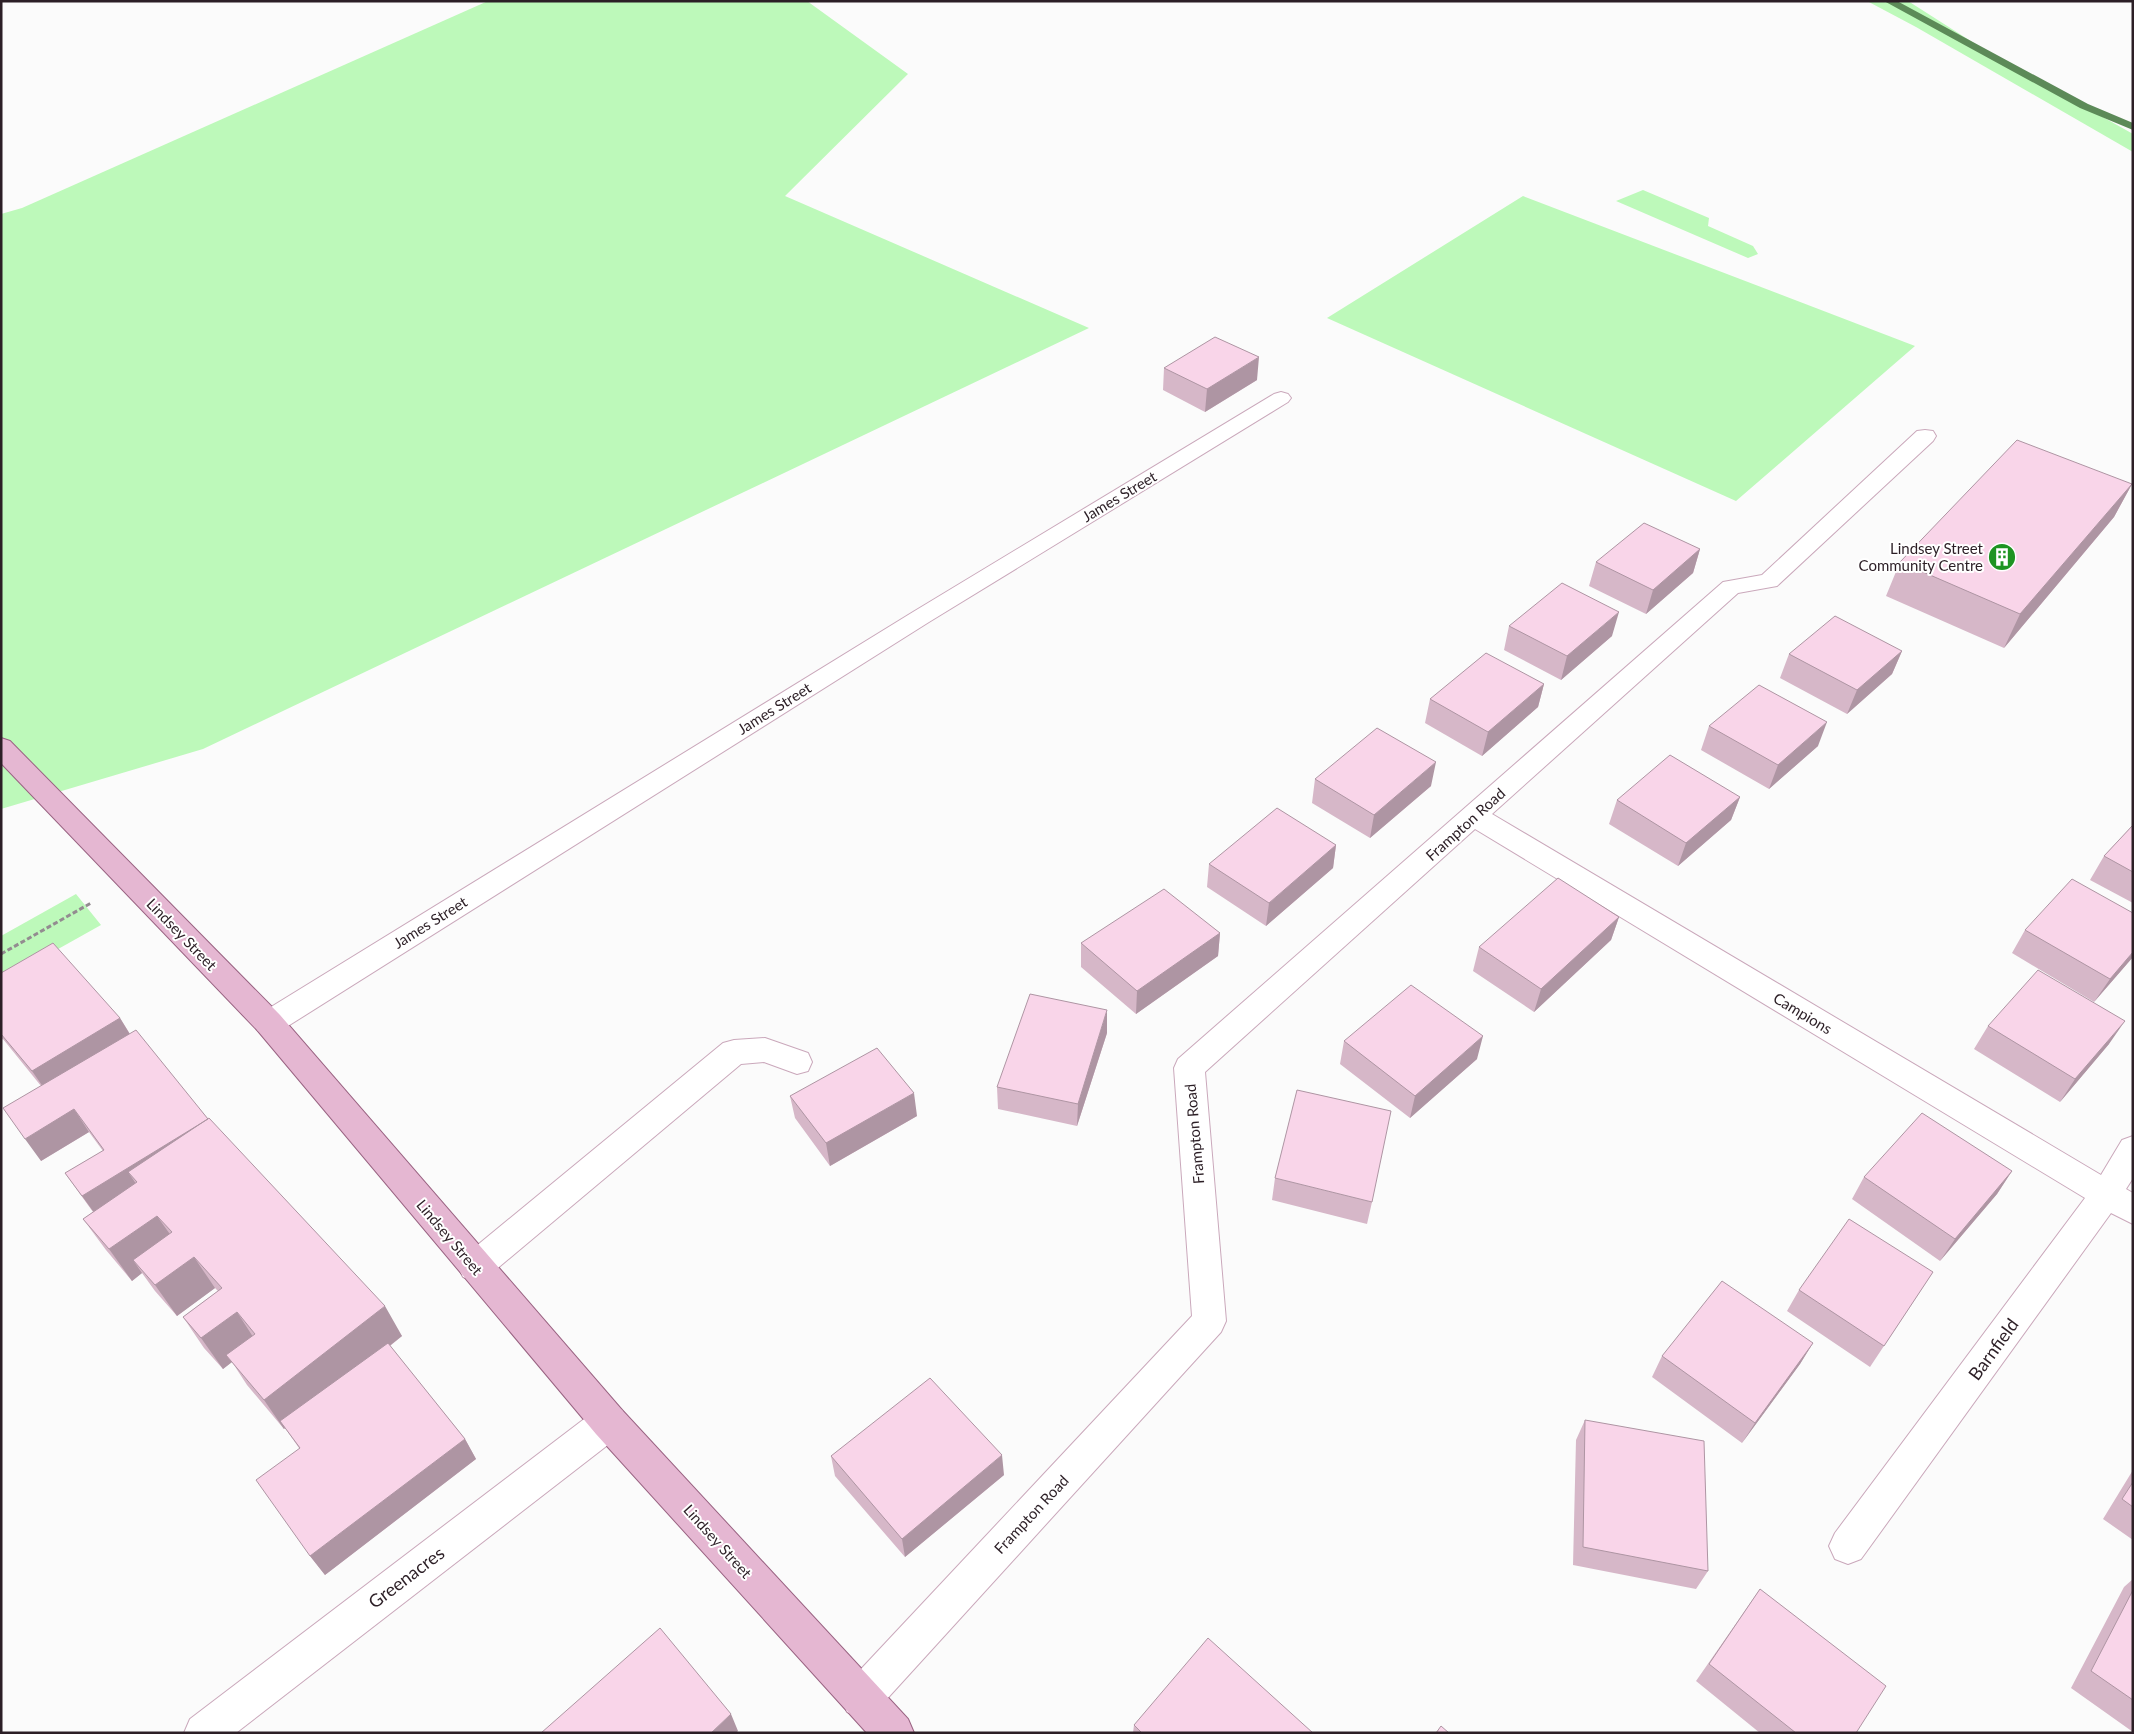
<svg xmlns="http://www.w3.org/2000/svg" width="2134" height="1734" font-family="Lato,sans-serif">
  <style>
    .green { fill: #bdf9ba }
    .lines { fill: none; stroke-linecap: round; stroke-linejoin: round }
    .stream { fill: #5c8a58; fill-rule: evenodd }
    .minor-casing { stroke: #caa8bb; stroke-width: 2 }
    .major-casing { stroke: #996382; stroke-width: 2 }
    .path { stroke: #938c90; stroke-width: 3; stroke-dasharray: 5 2.5; stroke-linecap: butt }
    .minor { fill: #fff; fill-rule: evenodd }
    .major { fill: #e5b7d2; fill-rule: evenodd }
    .wall { fill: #d6b7c8 }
    .shaded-wall { fill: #ae95a3 }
    .building { fill: #f9d5e9; stroke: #ae95a3 }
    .labels { text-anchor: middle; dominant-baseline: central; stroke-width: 4; stroke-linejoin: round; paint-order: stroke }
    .street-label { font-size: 15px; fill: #2c1f26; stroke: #fff }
    .poi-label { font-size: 15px; fill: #2c1f26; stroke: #fff; text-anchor: end }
    .near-street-label { font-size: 18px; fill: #2c1f26; stroke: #fff }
  </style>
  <rect width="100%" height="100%" fill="#fbfbfb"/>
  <path class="green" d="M 488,1 L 807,1 L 908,74 L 785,196 L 1089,328 L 203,749 L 1,809 L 1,214 L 22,208 Z
    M 1867,1 L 1908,1 L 1988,52 L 2133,134 L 2133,152 L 1916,27 Z
    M 1643,190 L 1709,218 L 1708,226 L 1753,246 L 1758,254 L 1748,258 L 1616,201 Z
    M 1523,196 L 1915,346 L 1736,501 L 1327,318 Z
    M 76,894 L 101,925 L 1,981 L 1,936 Z"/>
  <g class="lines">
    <path class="stream" d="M 1884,1 L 1897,1 L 2088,104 L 2133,123 L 2133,130 L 2080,108 Z"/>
    <defs>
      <path id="minor" d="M 1281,392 L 1288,394 L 1291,398 L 1288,402 L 929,622 L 280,1031 L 269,1035 L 258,1031 L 254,1023 L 258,1015 L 913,612 L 1274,394 Z
        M 1925,430 L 1933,431 L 1936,436 L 1933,441 L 1777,586 L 1738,593 L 1492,814 L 2101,1175 L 2122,1140 L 2133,1136 L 2133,1178 L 2126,1189 L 2133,1193 L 2133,1224 L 2111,1213 L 1861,1559 L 1848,1564 L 1835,1559 L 1829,1546 L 1835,1533 L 2085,1198 L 1475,829 L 1205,1072 L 1226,1321 L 1221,1332 L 875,1712 L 861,1718 L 847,1712 L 841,1698 L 847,1684 L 1192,1316 L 1174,1068 L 1178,1059 L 1723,582 L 1762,575 L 1917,431 Z
        M 765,1038 L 808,1053 L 812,1062 L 808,1071 L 797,1074 L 764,1062 L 741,1064 L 487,1277 L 475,1282 L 463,1277 L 458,1267 L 463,1257 L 723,1043 L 734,1040 Z
        M 609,1405 L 622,1410 L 627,1422 L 622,1434 L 236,1733 L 184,1733 L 190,1719 L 596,1410 Z"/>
      <path id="major" d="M 1,738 L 10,741 L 280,1015 L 622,1410 L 908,1719 L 914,1733 L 867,1733 L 596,1434 L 258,1031 L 1,763 Z"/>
    </defs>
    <use href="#minor" class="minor-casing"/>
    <use href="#major" class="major-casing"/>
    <path class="path" d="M 1,954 L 91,903"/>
    <use href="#minor" class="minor"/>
    <use href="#major" class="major"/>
  </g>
  <path class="wall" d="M 1164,368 L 1257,380 L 1205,412 L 1163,390 Z
    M 2132,484 L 2114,517 L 2004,648 L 1886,596 L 1900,562 Z
    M 1700,549 L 1693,573 L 1646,614 L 1589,586 L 1596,562 Z
    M 1509,626 L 1612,636 L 1561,680 L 1504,650 Z
    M 1902,651 L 1892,674 L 1847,714 L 1780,678 L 1789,654 Z
    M 1544,684 L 1538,707 L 1482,756 L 1425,723 L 1430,699 Z
    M 1709,726 L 1818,746 L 1769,789 L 1701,750 Z
    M 1315,779 L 1431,786 L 1370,838 L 1312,803 Z
    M 1740,797 L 1731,820 L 1678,866 L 1609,824 L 1617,800 Z
    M 2133,825 L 2133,903 L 2090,880 L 2104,856 Z
    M 1336,845 L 1333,868 L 1266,926 L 1207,887 L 1209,864 Z
    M 1619,917 L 1611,940 L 1534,1012 L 1473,971 L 1479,947 Z
    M 2025,930 L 2133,957 L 2094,1002 L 2012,953 Z
    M 1220,933 L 1218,956 L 1136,1014 L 1081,967 L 1081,943 Z
    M 1,973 L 120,1018 L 130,1034 L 208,1119 L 402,1336 L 390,1346 L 465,1439 L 476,1459 L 325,1575 L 310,1556 L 299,1448 L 285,1428 L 284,1429 L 247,1385 L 232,1362 L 223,1369 L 204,1348 L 183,1317 L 218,1291 L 215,1288 L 177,1316 L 155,1291 L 142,1273 L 132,1281 L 106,1250 L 83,1219 L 93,1212 L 65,1173 L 103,1151 L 89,1132 L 41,1161 L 41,1086 L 3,1039 L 1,1040 Z
    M 1988,1026 L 2109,1044 L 2060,1102 L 1974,1049 Z
    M 1107,1033 L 1077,1126 L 998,1109 L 997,1087 Z
    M 1344,1041 L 1477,1059 L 1410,1118 L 1340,1064 Z
    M 790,1096 L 917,1116 L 830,1166 L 795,1118 Z
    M 2012,1171 L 1997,1194 L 1940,1261 L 1852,1199 L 1864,1177 Z
    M 1275,1178 L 1372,1202 L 1367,1224 L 1272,1200 Z
    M 1933,1272 L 1870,1367 L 1787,1311 L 1799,1290 Z
    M 1813,1343 L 1800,1364 L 1742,1443 L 1652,1377 L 1662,1356 Z
    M 1585,1420 L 1708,1571 L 1696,1589 L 1573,1565 L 1576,1440 Z
    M 831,1456 L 1004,1475 L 905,1557 L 835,1476 Z
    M 2133,1470 L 2133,1540 L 2103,1519 Z
    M 2133,1579 L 2133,1732 L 2071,1688 L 2124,1587 Z
    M 1760,1589 L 1856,1733 L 1760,1733 L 1696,1681 Z
    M 1134,1725 L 1313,1733 L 1133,1733 Z"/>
  <path class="shaded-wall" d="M 1259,357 L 1257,380 L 1205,412 L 1207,389 Z
    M 2132,484 L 2114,517 L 2004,648 L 2020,614 Z
    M 1700,549 L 1693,573 L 1646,614 L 1653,590 Z
    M 1619,612 L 1612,636 L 1561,680 L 1567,656 Z
    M 1902,651 L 1892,674 L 1847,714 L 1857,690 Z
    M 1544,684 L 1538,707 L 1482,756 L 1488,732 Z
    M 1827,722 L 1818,746 L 1769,789 L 1778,765 Z
    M 1436,762 L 1431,786 L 1370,838 L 1374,815 Z
    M 1740,797 L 1731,820 L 1678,866 L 1686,843 Z
    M 1336,845 L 1333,868 L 1266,926 L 1269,903 Z
    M 1619,917 L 1611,940 L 1534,1012 L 1541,989 Z
    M 1220,933 L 1218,956 L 1136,1014 L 1137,991 Z
    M 2133,952 L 2133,957 L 2094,1002 L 2110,979 Z
    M 1107,1010 L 1107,1033 L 1077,1126 L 1078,1104 Z
    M 120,1018 L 134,1041 L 48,1094 L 32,1071 Z
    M 2125,1021 L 2109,1044 L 2060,1102 L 2075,1079 Z
    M 1483,1036 L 1477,1059 L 1410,1118 L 1415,1096 Z
    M 914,1093 L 917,1116 L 830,1166 L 826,1143 Z
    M 74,1109 L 89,1132 L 41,1161 L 25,1139 Z
    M 208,1119 L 137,1182 L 128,1172 L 141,1191 L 98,1218 L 82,1196 Z
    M 2012,1171 L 1997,1194 L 1940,1261 L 1955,1239 Z
    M 157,1216 L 179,1247 L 133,1260 L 142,1273 L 132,1281 L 109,1249 Z
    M 194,1257 L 215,1288 L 177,1316 L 155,1285 Z
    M 385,1306 L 402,1336 L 285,1428 L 280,1421 L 285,1428 L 284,1429 L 264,1400 Z
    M 237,1312 L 257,1343 L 226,1355 L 232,1362 L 223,1369 L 201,1338 Z
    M 1813,1343 L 1800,1364 L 1742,1443 L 1755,1423 Z
    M 465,1439 L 476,1459 L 325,1575 L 310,1556 Z
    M 1002,1455 L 1004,1475 L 905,1557 L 902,1539 Z
    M 731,1714 L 738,1731 L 736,1733 L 711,1733 Z"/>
  <path class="building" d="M 1215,337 L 1259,357 L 1207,389 L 1164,368 Z
    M 2017,440 L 2132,484 L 2020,614 L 1900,562 Z
    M 1644,523 L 1700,549 L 1653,590 L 1596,562 Z
    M 1562,583 L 1619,612 L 1567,656 L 1509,626 Z
    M 1835,616 L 1902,651 L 1857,690 L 1789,654 Z
    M 1486,653 L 1544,684 L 1488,732 L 1430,699 Z
    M 1759,685 L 1827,722 L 1778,765 L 1709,726 Z
    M 1377,728 L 1436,762 L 1374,815 L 1315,779 Z
    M 1670,755 L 1740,797 L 1686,843 L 1617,800 Z
    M 1277,808 L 1336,845 L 1269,903 L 1209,864 Z
    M 2133,825 L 2133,872 L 2104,856 Z
    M 1558,878 L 1619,917 L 1541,989 L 1479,947 Z
    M 2072,879 L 2133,913 L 2133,952 L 2110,979 L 2025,930 Z
    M 1164,889 L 1220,933 L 1137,991 L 1081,943 Z
    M 53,943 L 120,1018 L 32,1071 L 1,1034 L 1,973 Z
    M 2038,970 L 2125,1021 L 2075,1079 L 1988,1026 Z
    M 1411,985 L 1483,1036 L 1415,1096 L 1344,1041 Z
    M 1030,994 L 1107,1010 L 1078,1104 L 997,1087 Z
    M 136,1030 L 208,1119 L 82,1196 L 65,1173 L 104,1150 L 74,1109 L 25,1139 L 3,1108 Z
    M 877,1048 L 914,1093 L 826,1143 L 790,1096 Z
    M 1297,1090 L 1391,1111 L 1372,1202 L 1275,1178 Z
    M 1922,1113 L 2012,1171 L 1955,1239 L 1864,1177 Z
    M 209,1118 L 385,1306 L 264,1400 L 226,1355 L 255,1334 L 237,1312 L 201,1338 L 183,1317 L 222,1288 L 194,1257 L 155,1285 L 133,1260 L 172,1232 L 157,1216 L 109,1249 L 83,1219 L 137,1182 L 128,1172 Z
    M 1849,1219 L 1933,1272 L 1884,1346 L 1799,1290 Z
    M 1722,1281 L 1813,1343 L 1755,1423 L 1662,1356 Z
    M 388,1343 L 465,1439 L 310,1556 L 256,1480 L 300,1448 L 280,1421 Z
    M 930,1378 L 1002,1455 L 902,1539 L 831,1456 Z
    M 1585,1420 L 1704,1441 L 1708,1571 L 1583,1547 Z
    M 2133,1482 L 2133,1507 L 2122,1499 Z
    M 1760,1589 L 1886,1686 L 1856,1733 L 1796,1733 L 1709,1664 Z
    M 2133,1590 L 2133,1700 L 2091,1671 Z
    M 660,1628 L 731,1714 L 711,1733 L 541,1733 Z
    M 1208,1638 L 1313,1733 L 1142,1733 L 1134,1725 Z
    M 1441,1726 L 1449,1733 L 1436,1733 Z"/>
  <defs>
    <symbol id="building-disc" viewBox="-11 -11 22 22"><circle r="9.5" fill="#1e9422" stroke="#fff"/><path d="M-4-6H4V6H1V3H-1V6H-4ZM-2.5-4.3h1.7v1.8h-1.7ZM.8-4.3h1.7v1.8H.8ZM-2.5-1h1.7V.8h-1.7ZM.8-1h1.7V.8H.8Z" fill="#fff"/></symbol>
  </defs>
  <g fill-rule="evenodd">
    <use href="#building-disc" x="1986" y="541" width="32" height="32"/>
  </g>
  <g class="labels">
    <g class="street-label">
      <text transform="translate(1119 496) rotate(-31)">James Street</text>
      <text transform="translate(774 708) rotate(-32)">James Street</text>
      <text transform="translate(1465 824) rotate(-42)">Frampton Road</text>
      <text transform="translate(430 922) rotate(-32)">James Street</text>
      <text transform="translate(182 934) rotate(46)">Lindsey Street</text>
      <text transform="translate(1803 1013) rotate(31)">Campions</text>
      <text transform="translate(1194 1134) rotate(-95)">Frampton Road</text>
      <text transform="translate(450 1237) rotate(50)">Lindsey Street</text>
      <text transform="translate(1031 1514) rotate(-47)">Frampton Road</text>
      <text transform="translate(718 1541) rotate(48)">Lindsey Street</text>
    </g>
    <g class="poi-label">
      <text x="1983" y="548">Lindsey Street<tspan x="1983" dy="17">Community Centre</tspan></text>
    </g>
    <g class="near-street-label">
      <text transform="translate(1993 1349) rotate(-54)">Barnfield</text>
      <text transform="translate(406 1577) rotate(-37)">Greenacres</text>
    </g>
  </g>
  <rect width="2134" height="1734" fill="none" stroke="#2c1f26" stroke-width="5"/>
</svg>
